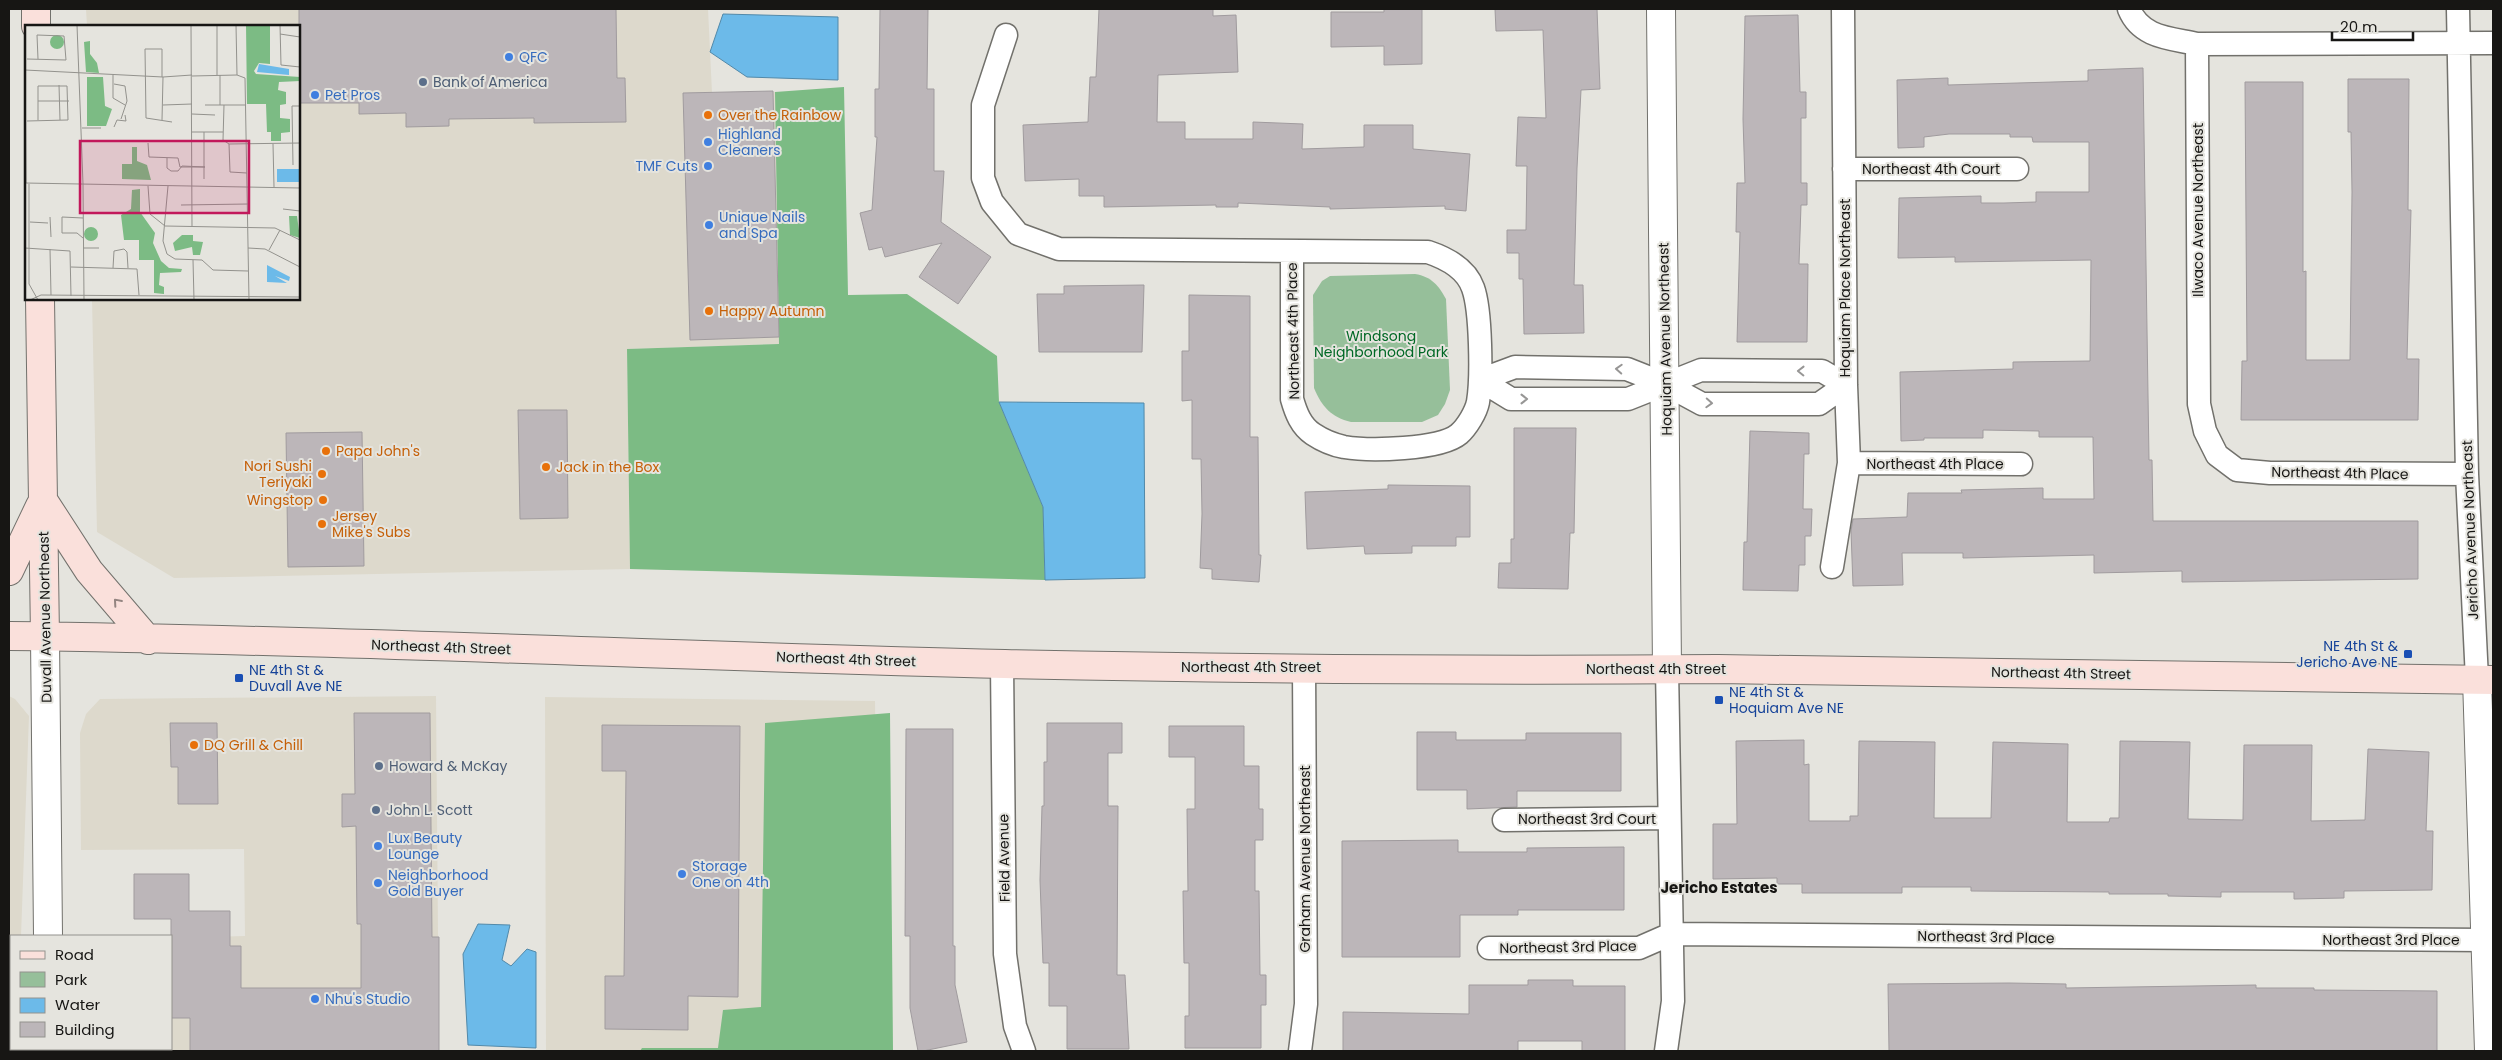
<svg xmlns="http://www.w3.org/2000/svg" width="2502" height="1060" font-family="Poppins,sans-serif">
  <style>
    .built { fill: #ddd9cc }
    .green { fill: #96bf9a }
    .forest { fill: #7cbb84 }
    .water { fill: #6cbae9; stroke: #5289a9 }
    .building { fill: #bcb6b9; stroke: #a09b9e }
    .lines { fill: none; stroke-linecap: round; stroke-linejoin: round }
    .minor-casing { stroke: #72716c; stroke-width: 25 }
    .tertiary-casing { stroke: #72716c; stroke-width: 30 }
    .secondary-casing { stroke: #72716c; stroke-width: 30 }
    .minor { stroke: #fff; stroke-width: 22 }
    .tertiary { stroke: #fff; stroke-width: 28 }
    .secondary { stroke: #fae0db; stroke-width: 28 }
    .oneway { stroke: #979695 }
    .oneway2 { stroke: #948581 }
    .shop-dot { fill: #3f7fe0; stroke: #e5e4de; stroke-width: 2 }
    .service-dot { fill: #5c6f8a; stroke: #e5e4de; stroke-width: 2 }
    .food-dot { fill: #e8710a; stroke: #e5e4de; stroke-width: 2 }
    .transit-dot { fill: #1a4fb4; stroke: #e5e4de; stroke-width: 2 }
    .labels { text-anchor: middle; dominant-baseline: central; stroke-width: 4; stroke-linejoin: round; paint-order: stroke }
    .shop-label { font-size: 14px; fill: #366cbe; stroke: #e5e4de; text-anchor: start }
    .service-label { font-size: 14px; fill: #4e5e75; stroke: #e5e4de; text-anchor: start }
    .food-label { font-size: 14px; fill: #c56008; stroke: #e5e4de; text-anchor: start }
    .street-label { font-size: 14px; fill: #171614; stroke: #e5e4de }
    .park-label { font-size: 14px; fill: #006825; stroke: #e5e4de }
    .transit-label { font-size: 14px; fill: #164399; stroke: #e5e4de; text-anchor: start }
    .neighbourhood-label { font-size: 15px; font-weight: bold; fill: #171614; stroke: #e5e4de }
    .inset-road { fill: none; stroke: #93928d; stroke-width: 1 }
    .view { fill: #c2185b; fill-opacity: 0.15; stroke: #c2185b; stroke-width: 2.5 }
    .inset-edge { fill: none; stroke: #171614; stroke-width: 2.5 }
  </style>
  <rect width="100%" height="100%" fill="#e5e4de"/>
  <path class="built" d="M 86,9 L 708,9 L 712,93 L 775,92 L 779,344 L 627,349 L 630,569 L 174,578 L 97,532 L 92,299 L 299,299 L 299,26 L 87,26 Z
    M 9,696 L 15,699 L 29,716 L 21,936 L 11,936 L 11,1042 L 9,1042 Z
    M 436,696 L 439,1051 L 76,1051 L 76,1049 L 171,1049 L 171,938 L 245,936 L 244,849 L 81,850 L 80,733 L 86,714 L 100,699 Z
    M 545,697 L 875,701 L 879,1048 L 643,1048 L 642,1051 L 546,1051 Z"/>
  <path class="green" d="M 1415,274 C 1432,277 1438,285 1446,299 L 1450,390 L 1445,404 L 1438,415 L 1422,422 L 1351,422 C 1331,417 1322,407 1314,388 L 1313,295 L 1322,281 L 1330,276 Z"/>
  <path class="forest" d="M 844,87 L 848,295 L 907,294 L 997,356 L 999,402 L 1043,507 L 1045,580 L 630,569 L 627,349 L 779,344 L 775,92 Z
    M 890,713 L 893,1051 L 640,1051 L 642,1048 L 718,1048 L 723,1010 L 761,1007 L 765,723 Z"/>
  <path class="water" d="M 723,14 L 838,17 L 838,80 L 747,77 L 710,52 Z
    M 999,402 L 1144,403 L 1145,578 L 1045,580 L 1043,507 Z
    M 478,924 L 510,925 L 502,960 L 511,966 L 527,949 L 536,952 L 536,1048 L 468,1045 L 463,954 Z"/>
  <path class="building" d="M 299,9 L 616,9 L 617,78 L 625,78 L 626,122 L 534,123 L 534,118 L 449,119 L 449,126 L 406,127 L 406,113 L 359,114 L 359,103 L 299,103 Z
    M 880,9 L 928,9 L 927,89 L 934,89 L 934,171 L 944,171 L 941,222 L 991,257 L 958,304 L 919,277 L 942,243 L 885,257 L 882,247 L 869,250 L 860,213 L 872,210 L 877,137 L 875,137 L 875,89 L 879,89 Z
    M 1099,9 L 1213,9 L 1213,16 L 1236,15 L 1238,72 L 1158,75 L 1157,122 L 1185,122 L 1185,139 L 1253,139 L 1253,122 L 1303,124 L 1302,149 L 1364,147 L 1364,125 L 1413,125 L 1413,149 L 1470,154 L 1466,211 L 1445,209 L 1445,206 L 1330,209 L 1330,207 L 1238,203 L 1238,207 L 1216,207 L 1216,205 L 1104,207 L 1104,196 L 1079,196 L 1079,179 L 1025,181 L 1023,125 L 1088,122 L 1090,77 L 1096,77 Z
    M 1384,9 L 1422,9 L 1422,64 L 1384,65 L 1384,46 L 1331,47 L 1331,12 L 1384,12 Z
    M 1495,9 L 1597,9 L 1600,89 L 1581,90 L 1577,168 L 1574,285 L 1583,285 L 1584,333 L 1524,334 L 1523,279 L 1519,279 L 1519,253 L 1507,253 L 1507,230 L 1526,230 L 1527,166 L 1516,166 L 1518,117 L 1546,118 L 1543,30 L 1496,31 Z
    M 1798,15 L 1800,92 L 1806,92 L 1806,118 L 1801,118 L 1801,183 L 1807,183 L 1807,205 L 1801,205 L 1799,264 L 1808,264 L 1807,342 L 1737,342 L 1740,232 L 1736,232 L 1737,183 L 1745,183 L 1743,119 L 1745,16 Z
    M 2143,68 L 2149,460 L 2152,460 L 2153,521 L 2418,521 L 2418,579 L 2182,582 L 2182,571 L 2094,573 L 2094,555 L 1963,558 L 1963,553 L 1902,553 L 1903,585 L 1853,586 L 1851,531 L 1853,519 L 1907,517 L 1908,493 L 1962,493 L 1961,490 L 2043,488 L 2043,499 L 2094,499 L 2093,437 L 2039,437 L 2039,431 L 1983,430 L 1983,438 L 1924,438 L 1924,440 L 1901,441 L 1900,372 L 2013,369 L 2013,362 L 2090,361 L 2091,260 L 1955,262 L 1955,257 L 1898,258 L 1899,198 L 1981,196 L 1981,203 L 2004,203 L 2036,202 L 2036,192 L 2089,192 L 2089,142 L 2033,142 L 2032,137 L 2010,137 L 2010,134 L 1949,134 L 1924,137 L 1924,147 L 1898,148 L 1897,80 L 1948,78 L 1948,85 L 2088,81 L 2088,70 Z
    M 2348,79 L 2409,79 L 2408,210 L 2411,210 L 2407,359 L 2419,359 L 2418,420 L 2241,420 L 2242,361 L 2247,361 L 2245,82 L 2303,82 L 2303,272 L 2306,271 L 2306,360 L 2350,360 L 2352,192 L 2351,132 L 2348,132 Z
    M 773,91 L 779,337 L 690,340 L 683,93 Z
    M 1144,285 L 1142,352 L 1039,352 L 1037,294 L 1064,294 L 1064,286 Z
    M 1189,295 L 1250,296 L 1250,437 L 1258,437 L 1259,555 L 1261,555 L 1259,582 L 1212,579 L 1212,569 L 1200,568 L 1202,514 L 1201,459 L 1192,459 L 1192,400 L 1182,401 L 1182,351 L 1189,351 Z
    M 518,410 L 567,410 L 568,518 L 520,519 Z
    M 1514,428 L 1576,428 L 1574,533 L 1570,533 L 1568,589 L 1498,588 L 1499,563 L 1511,563 L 1511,539 L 1514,539 Z
    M 1750,431 L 1809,433 L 1809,454 L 1804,454 L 1803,509 L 1812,509 L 1811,536 L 1805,536 L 1805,565 L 1799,565 L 1798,591 L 1743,590 L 1744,542 L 1747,542 Z
    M 362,432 L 364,566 L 288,567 L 286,433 Z
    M 1388,485 L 1470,486 L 1470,537 L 1456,537 L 1456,546 L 1412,546 L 1412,553 L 1365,554 L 1364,546 L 1307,549 L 1305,492 L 1388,489 Z
    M 354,713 L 430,713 L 432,937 L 439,937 L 439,1051 L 190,1051 L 190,1018 L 171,1018 L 171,919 L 134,919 L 134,874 L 189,874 L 189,911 L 230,911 L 230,946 L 241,946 L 241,988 L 361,988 L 361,924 L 357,924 L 356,826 L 342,827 L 342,794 L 355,794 Z
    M 170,723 L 217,723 L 218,804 L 178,804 L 178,767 L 171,767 Z
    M 1047,723 L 1122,723 L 1122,753 L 1108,753 L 1108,806 L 1118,806 L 1117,975 L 1125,975 L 1129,1049 L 1067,1049 L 1067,1006 L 1049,1006 L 1049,963 L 1043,963 L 1040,880 L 1042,806 L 1044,806 L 1044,762 L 1047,762 Z
    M 602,725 L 740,726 L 738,997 L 688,996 L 688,1030 L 605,1029 L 605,976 L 624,976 L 626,771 L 602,771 Z
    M 1169,726 L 1244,726 L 1244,766 L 1259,766 L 1259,809 L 1263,809 L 1263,840 L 1255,840 L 1255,891 L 1259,891 L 1260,975 L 1266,975 L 1266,1005 L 1261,1005 L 1261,1048 L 1185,1048 L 1185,1016 L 1189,1016 L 1189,963 L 1184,963 L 1183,891 L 1188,891 L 1187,809 L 1195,809 L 1195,757 L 1169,757 Z
    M 906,729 L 953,729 L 953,946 L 955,946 L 955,985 L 967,1042 L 923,1051 L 918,1051 L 910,1008 L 910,936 L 905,936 Z
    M 1417,732 L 1456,732 L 1456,740 L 1526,740 L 1526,733 L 1621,733 L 1621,791 L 1517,791 L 1517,807 L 1467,809 L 1467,790 L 1417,790 Z
    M 1804,740 L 1804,765 L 1809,764 L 1809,821 L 1850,821 L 1850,816 L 1858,816 L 1859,741 L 1935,742 L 1934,818 L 1991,818 L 1993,742 L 2068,744 L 2067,822 L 2109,822 L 2110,818 L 2119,818 L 2120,741 L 2190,742 L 2188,819 L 2243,820 L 2244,745 L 2312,745 L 2311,821 L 2365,820 L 2368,749 L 2429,752 L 2426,831 L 2433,831 L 2432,890 L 2344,891 L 2344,898 L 2294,899 L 2294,892 L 2221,892 L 2221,897 L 2168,896 L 2168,894 L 2109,894 L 2109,892 L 1971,891 L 1971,887 L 1902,887 L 1902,893 L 1802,893 L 1802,884 L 1777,884 L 1777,878 L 1713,879 L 1713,824 L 1737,824 L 1736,741 Z
    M 1458,840 L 1458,852 L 1527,852 L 1527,848 L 1624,847 L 1624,910 L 1518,910 L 1518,915 L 1460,915 L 1460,957 L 1342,957 L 1342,841 Z
    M 1528,980 L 1573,980 L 1573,986 L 1625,986 L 1625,1051 L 1582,1051 L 1582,1041 L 1518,1041 L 1518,1051 L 1343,1051 L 1343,1012 L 1469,1014 L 1469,985 L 1528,985 Z
    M 2009,983 L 2066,984 L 2066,988 L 2256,985 L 2256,988 L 2314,988 L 2314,990 L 2437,991 L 2437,1051 L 1889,1051 L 1888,984 Z"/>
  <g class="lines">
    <defs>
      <path id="minor" d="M 2129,9 C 2141,38 2170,38 2197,44 L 2493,43
        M 2458,9 L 2467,474 L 2477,679
        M 1006,35 L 983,105 L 983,178 L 992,202 L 1018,234 L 1059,249 L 1428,252 C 1446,258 1466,268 1473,288 C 1481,310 1482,378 1478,402 C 1476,412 1467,427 1459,434 C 1440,450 1369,451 1344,447 C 1334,445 1322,440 1313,434 C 1301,426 1296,413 1292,399 L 1292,251
        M 2197,44 L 2199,404 L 2205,431 L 2217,455 L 2237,470 L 2270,473 L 2467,474
        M 1844,169 L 2017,169
        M 1480,380 L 1515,367 L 1627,369 L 1665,384 L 1702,404 L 1819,404 L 1846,385
        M 1480,380 L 1511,399 L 1628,399 L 1701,370 L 1822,371 L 1846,385
        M 1849,463 L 2021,464
        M 1832,567 L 1849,463 L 1846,385 L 1843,9
        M 1002,664 L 1005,954 L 1015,1026 L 1024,1051
        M 1504,820 L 1669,818
        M 1489,948 L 1639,948 L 1671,934 L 2485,940
        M 1300,1051 L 1306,1004 L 1304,667
        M 1666,1051 L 1673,1001 L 1667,669"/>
      <path id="tertiary" d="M 1661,9 L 1667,669
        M 45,637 L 48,936
        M 2477,679 L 2489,1051
        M 49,1049 L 49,1051"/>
      <path id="secondary" d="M 36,9 L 36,26
        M 40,299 L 45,637
        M 43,500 L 89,571 L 148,640
        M 9,571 L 40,506
        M 9,636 C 341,640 673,656 1005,664 C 1242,669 1480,671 1718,669 L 2493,680"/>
    </defs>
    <use href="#minor" class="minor-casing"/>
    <use href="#tertiary" class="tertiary-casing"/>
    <use href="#secondary" class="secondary-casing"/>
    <use href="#minor" class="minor"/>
    <use href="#tertiary" class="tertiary"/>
    <use href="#secondary" class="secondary"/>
  </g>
  <defs><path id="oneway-chevron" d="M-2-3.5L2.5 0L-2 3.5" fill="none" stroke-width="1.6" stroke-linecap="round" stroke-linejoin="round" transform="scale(1.25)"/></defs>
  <g class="oneway">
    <use href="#oneway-chevron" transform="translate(1619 369) rotate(-177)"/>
    <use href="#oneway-chevron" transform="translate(1801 371) rotate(-179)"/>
    <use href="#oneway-chevron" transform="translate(1524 399)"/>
    <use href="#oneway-chevron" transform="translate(1709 403) rotate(3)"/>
  </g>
  <use class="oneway2" href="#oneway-chevron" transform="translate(117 602) rotate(-131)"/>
  <g class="shop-dot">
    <circle cx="509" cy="57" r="5"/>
    <circle cx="315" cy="95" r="5"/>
    <circle cx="708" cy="142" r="5"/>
    <circle cx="708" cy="166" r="5"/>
    <circle cx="709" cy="225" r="5"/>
    <circle cx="378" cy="846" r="5"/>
    <circle cx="682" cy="874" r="5"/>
    <circle cx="378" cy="883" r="5"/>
    <circle cx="315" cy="999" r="5"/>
  </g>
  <g class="service-dot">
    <circle cx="423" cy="82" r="5"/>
    <circle cx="379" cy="766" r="5"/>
    <circle cx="376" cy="810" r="5"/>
  </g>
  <g class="food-dot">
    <circle cx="708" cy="115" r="5"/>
    <circle cx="709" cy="311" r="5"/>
    <circle cx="326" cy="451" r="5"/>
    <circle cx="546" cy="467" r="5"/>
    <circle cx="322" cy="474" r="5"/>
    <circle cx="323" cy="500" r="5"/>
    <circle cx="322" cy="524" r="5"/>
    <circle cx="194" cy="745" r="5"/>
  </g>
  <g class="transit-dot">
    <rect x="2403" y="649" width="10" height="10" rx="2.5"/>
    <rect x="234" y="673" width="10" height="10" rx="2.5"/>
    <rect x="1714" y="695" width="10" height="10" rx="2.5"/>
  </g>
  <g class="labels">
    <g class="shop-label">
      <text x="519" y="57">QFC</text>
      <text x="325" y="95">Pet Pros</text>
      <text x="718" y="134">Highland<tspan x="718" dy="16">Cleaners</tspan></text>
      <text x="698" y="166" text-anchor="end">TMF Cuts</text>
      <text x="719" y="217">Unique Nails<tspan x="719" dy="16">and Spa</tspan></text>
      <text x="388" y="838">Lux Beauty<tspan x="388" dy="16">Lounge</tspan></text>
      <text x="692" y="866">Storage<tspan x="692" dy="16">One on 4th</tspan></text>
      <text x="388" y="875">Neighborhood<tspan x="388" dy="16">Gold Buyer</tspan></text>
      <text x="325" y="999">Nhu's Studio</text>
    </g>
    <g class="service-label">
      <text x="433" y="82">Bank of America</text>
      <text x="389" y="766">Howard &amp; McKay</text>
      <text x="386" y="810">John L. Scott</text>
    </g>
    <g class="food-label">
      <text x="718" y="115">Over the Rainbow</text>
      <text x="719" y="311">Happy Autumn</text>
      <text x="336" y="451">Papa John's</text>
      <text x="312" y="466" text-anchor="end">Nori Sushi<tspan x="312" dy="16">Teriyaki</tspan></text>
      <text x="556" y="467">Jack in the Box</text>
      <text x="313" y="500" text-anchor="end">Wingstop</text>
      <text x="332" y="516">Jersey<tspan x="332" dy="16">Mike's Subs</tspan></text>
      <text x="204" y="745">DQ Grill &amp; Chill</text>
    </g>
    <g class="street-label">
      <text x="1931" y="169">Northeast 4th Court</text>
      <text transform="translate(2198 210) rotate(-90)">Ilwaco Avenue Northeast</text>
      <text transform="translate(1845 288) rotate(-90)">Hoquiam Place Northeast</text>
      <text transform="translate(1293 331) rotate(-91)">Northeast 4th Place</text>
      <text transform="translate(1665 339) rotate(-91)">Hoquiam Avenue Northeast</text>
      <text x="1935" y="464">Northeast 4th Place</text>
      <text transform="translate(2340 473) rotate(1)">Northeast 4th Place</text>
      <text transform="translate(2470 530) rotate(-92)">Jericho Avenue Northeast</text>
      <text transform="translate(45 617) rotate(-91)">Duvall Avenue Northeast</text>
      <text transform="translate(441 647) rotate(2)">Northeast 4th Street</text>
      <text transform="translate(846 659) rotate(2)">Northeast 4th Street</text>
      <text x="1251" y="667">Northeast 4th Street</text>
      <text x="1656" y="669">Northeast 4th Street</text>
      <text transform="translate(2061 673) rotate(1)">Northeast 4th Street</text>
      <text x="1587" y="819">Northeast 3rd Court</text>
      <text transform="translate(1004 858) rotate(-91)">Field Avenue</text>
      <text transform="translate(1305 859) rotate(-90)">Graham Avenue Northeast</text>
      <text transform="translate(1986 937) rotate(1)">Northeast 3rd Place</text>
      <text x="2391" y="940">Northeast 3rd Place</text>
      <text transform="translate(1568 947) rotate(-1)">Northeast 3rd Place</text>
    </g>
    <g class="park-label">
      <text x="1381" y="336">Windsong<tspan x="1381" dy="16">Neighborhood Park</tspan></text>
    </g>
    <g class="transit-label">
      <text x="2398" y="646" text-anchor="end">NE 4th St &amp;<tspan x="2398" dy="16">Jericho Ave NE</tspan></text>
      <text x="249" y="670">NE 4th St &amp;<tspan x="249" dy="16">Duvall Ave NE</tspan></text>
      <text x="1729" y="692">NE 4th St &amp;<tspan x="1729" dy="16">Hoquiam Ave NE</tspan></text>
    </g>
    <g class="neighbourhood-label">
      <text x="1719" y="887">Jericho Estates</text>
    </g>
  </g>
  <g transform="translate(25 25)">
    <rect width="275" height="275" fill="#e5e4de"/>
    <path d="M 221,0 L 245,0 L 245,39 L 234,38 L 229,46 L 231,49 L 275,52 L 275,56 L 254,57 L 253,65 L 261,67 L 261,79 L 255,80 L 255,93 L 265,94 L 265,107 L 256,108 L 256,116 L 246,116 L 246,107 L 242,107 L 241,79 L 222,79 ZM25 17a7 7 0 1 1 14 0a7 7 0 1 1-14 0ZM 65,16 L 65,29 L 72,38 L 74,48 L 61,47 L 59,17 ZM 62,52 L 78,52 L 80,81 L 87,84 L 81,101 L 62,101 ZM 107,122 L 112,122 L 112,136 L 122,140 L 126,155 L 97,154 L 97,139 L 107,139 ZM 115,164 L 115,187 L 130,208 L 128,218 L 136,236 L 144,243 L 157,244 L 156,247 L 135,248 L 134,260 L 139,262 L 139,269 L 129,268 L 129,235 L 114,235 L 114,215 L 99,215 L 96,190 L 106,184 L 107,165 ZM 264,191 L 272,191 L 275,213 L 265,210 ZM59 209a7 7 0 1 1 14 0a7 7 0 1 1-14 0ZM 157,210 L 168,210 L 168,216 L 178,217 L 175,230 L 168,230 L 167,222 L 150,226 L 148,218 Z" fill="#7cbb84"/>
    <path d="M 234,39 L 264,44 L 264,50 L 232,47 ZM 252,144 L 275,144 L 275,157 L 252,157 ZM 242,240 L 265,252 L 264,256 L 250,251 L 262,258 L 242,257 Z" fill="#6cbae9"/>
    <path class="inset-road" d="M 52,0 L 58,159M 166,0 L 167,202M 211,0 L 212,50M 255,0 L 256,40 L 275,42M 255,9 L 275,12M 0,28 L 1,158M 2,34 L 41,35 L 39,11 L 12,10 L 13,34M 0,45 L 138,52 L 167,50M 88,50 L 88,73 L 100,80M 192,50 L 192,0M 195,50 L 195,80M 167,51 L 212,50 L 220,53 L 224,275M 137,52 L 137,24 L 120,24 L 121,93 L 147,97M 89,59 L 100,61 L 102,76 L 96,94M 34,60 L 35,95M 13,76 L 44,76M 138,80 L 167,79M 180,80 L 220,80M 199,80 L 198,115 L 204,119M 167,89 L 190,90M 137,95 L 138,52M 2,96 L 42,95 L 43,95 L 42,61 L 13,61 L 13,95M 89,102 L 92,95 L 101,96 L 100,90M 57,103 L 76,103M 167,107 L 198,107M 123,118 L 124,132 L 153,133 L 155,142M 204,119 L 275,118M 204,119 L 205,147 L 222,148M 248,119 L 249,162M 142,133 L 142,143 L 146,146 L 153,146 L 157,141 L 180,142M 268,140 L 267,81 L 275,81M 155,142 L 180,142M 179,154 L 179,107M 0,158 L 275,163M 4,159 L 4,259 L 13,275M 58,159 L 59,275M 123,161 L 125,189 L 140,201 L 250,203 L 275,215M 143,161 L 138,216 L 142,229 L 150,234 L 177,235 L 188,245 L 223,246M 156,180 L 223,179M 258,184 L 275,186M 25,192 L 26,212M 58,193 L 37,192 L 37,208 L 52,208 L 58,213M 5,197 L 23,198M 0,223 L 45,226 L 46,271M 58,223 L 74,223M 223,223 L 240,224 L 275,242M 25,224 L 26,270M 244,225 L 255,205M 168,235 L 169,275M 46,242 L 112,244 L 114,270M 88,243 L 89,226 L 99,224 L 102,227 L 103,243M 5,275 L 16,270 L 275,272"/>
    <path class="view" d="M 55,116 L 224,116 L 224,188 L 55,188 Z"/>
    <rect width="275" height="275" class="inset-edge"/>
  </g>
  <rect width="2502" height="1060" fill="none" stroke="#171614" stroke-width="20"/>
  <rect x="10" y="935" width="162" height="115" fill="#e5e4de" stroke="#93928d"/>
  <rect x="20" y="951" width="25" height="8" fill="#fae0db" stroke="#93928d"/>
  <text x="55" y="960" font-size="15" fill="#171614">Road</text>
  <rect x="20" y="972" width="25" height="15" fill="#96bf9a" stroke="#93928d"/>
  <text x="55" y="985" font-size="15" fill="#171614">Park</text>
  <rect x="20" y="998" width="25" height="15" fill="#6cbae9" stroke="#93928d"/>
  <text x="55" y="1010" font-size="15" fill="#171614">Water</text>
  <rect x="20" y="1022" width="25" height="15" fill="#bcb6b9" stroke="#93928d"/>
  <text x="55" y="1035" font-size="15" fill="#171614">Building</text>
  <path d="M2332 32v8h81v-8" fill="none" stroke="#171614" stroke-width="2.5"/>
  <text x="2340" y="32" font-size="15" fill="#171614" stroke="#e5e4de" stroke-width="4" paint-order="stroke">20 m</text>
</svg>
